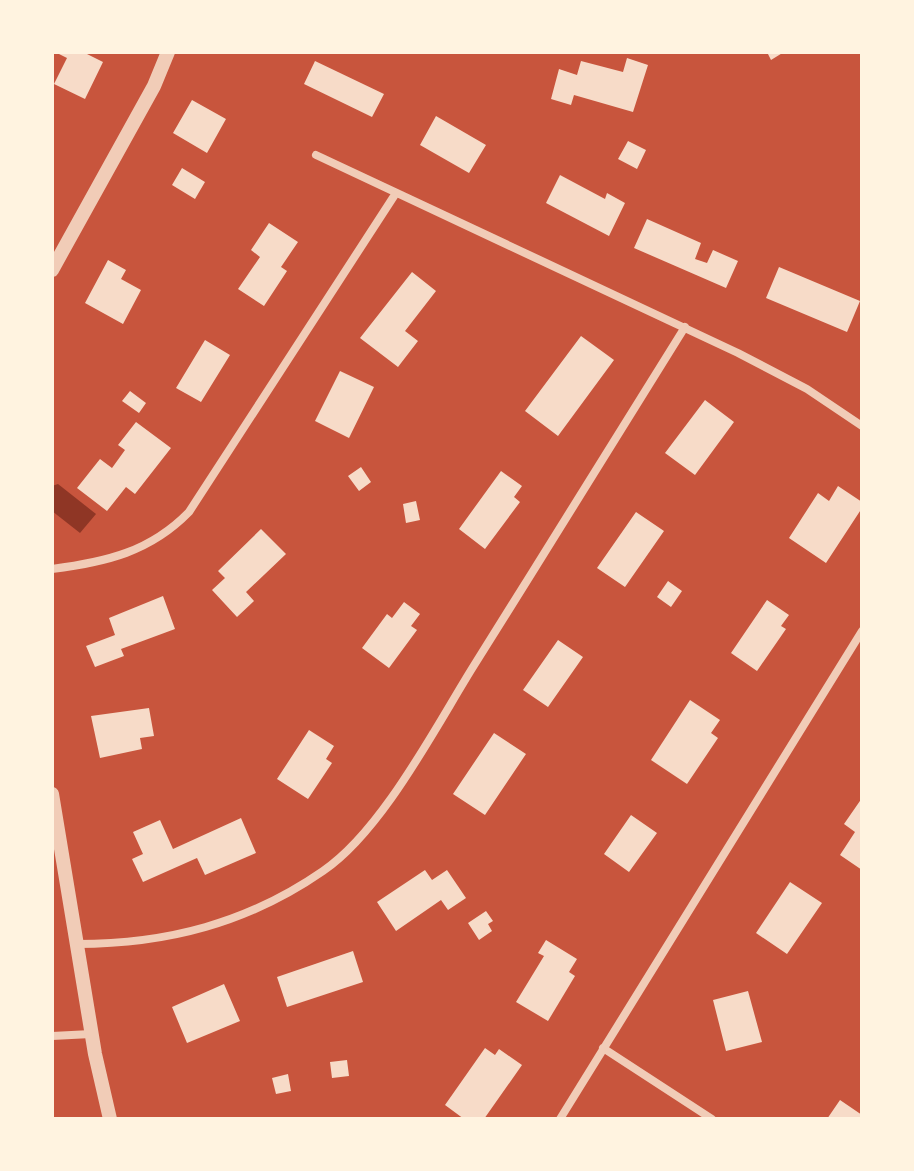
<svg xmlns="http://www.w3.org/2000/svg" width="914" height="1171" font-family="Cabin,sans-serif">
  <style>
    .water { fill: #8f3625 }
    .building { fill: #f7dbc8 }
    .lines { fill: none; stroke-linecap: round; stroke-linejoin: round }
    .minor { stroke: #f1ccb7; stroke-width: 8 }
    .tertiary { stroke: #f1ccb7; stroke-width: 14 }
  </style>
  <rect width="100%" height="100%" fill="#c8553d"/>
  <path class="water" d="M 58,484 L 96,514 L 80,533 L 52,511 L 52,486 Z"/>
  <path class="building" d="M 55,52 L 83,52 L 103,62 L 85,99 L 54,84 L 67,58 Z
    M 767,52 L 784,52 L 771,60 Z
    M 627,58 L 648,65 L 633,112 L 574,95 L 571,105 L 551,99 L 559,69 L 577,75 L 581,61 L 623,72 Z
    M 315,61 L 384,94 L 372,117 L 304,84 Z
    M 192,100 L 226,119 L 207,153 L 173,133 Z
    M 436,116 L 486,145 L 469,173 L 420,145 Z
    M 628,141 L 646,150 L 637,169 L 618,159 Z
    M 182,168 L 205,182 L 195,199 L 172,185 Z
    M 560,175 L 605,199 L 607,193 L 625,203 L 609,236 L 546,203 Z
    M 647,219 L 701,243 L 695,259 L 707,263 L 713,250 L 738,261 L 726,288 L 634,248 Z
    M 269,223 L 298,242 L 281,267 L 287,271 L 264,306 L 238,289 L 260,257 L 251,250 Z
    M 108,260 L 126,270 L 121,279 L 141,290 L 123,324 L 85,303 Z
    M 779,267 L 860,301 L 847,332 L 766,298 Z
    M 412,272 L 436,291 L 405,331 L 418,341 L 398,367 L 360,338 Z
    M 581,336 L 614,360 L 558,436 L 525,411 Z
    M 205,340 L 230,355 L 201,402 L 176,388 Z
    M 340,371 L 374,387 L 349,438 L 315,421 Z
    M 130,391 L 146,403 L 139,413 L 122,401 Z
    M 705,400 L 734,422 L 695,475 L 665,453 Z
    M 136,422 L 171,448 L 135,494 L 126,487 L 107,511 L 77,488 L 100,459 L 112,468 L 125,450 L 118,445 Z
    M 361,467 L 371,482 L 359,491 L 348,476 Z
    M 501,471 L 522,486 L 514,497 L 520,502 L 485,549 L 459,529 Z
    M 838,486 L 862,502 L 862,508 L 826,563 L 789,538 L 818,493 L 829,501 Z
    M 416,501 L 420,520 L 406,523 L 403,504 Z
    M 636,512 L 664,531 L 625,587 L 597,568 Z
    M 261,529 L 286,554 L 246,592 L 254,601 L 237,617 L 212,590 L 225,578 L 218,571 Z
    M 668,581 L 682,591 L 671,607 L 657,597 Z
    M 163,596 L 175,629 L 121,649 L 124,656 L 95,667 L 86,646 L 115,635 L 109,618 Z
    M 767,600 L 789,615 L 781,626 L 786,629 L 757,671 L 731,653 Z
    M 404,602 L 420,614 L 411,626 L 417,630 L 389,668 L 362,648 L 387,614 L 392,618 Z
    M 558,640 L 583,657 L 548,707 L 523,690 Z
    M 690,700 L 720,720 L 711,733 L 718,738 L 687,784 L 651,760 Z
    M 149,708 L 154,736 L 140,738 L 142,749 L 100,758 L 91,716 Z
    M 309,730 L 334,746 L 326,759 L 332,763 L 308,799 L 277,779 Z
    M 494,733 L 526,754 L 485,815 L 453,794 Z
    M 862,798 L 862,870 L 840,855 L 855,832 L 844,824 Z
    M 631,815 L 657,833 L 629,872 L 604,854 Z
    M 241,818 L 256,853 L 205,875 L 197,858 L 143,882 L 132,859 L 143,854 L 133,832 L 160,820 L 173,849 Z
    M 425,870 L 432,880 L 447,870 L 466,898 L 448,910 L 441,900 L 396,931 L 377,902 Z
    M 790,882 L 822,903 L 787,954 L 756,933 Z
    M 486,911 L 493,921 L 488,924 L 492,931 L 479,940 L 468,923 Z
    M 546,940 L 577,959 L 569,972 L 575,976 L 548,1021 L 516,1002 L 544,956 L 538,953 Z
    M 353,951 L 363,982 L 287,1007 L 277,977 Z
    M 224,984 L 240,1021 L 187,1043 L 172,1007 Z
    M 748,991 L 762,1042 L 726,1051 L 713,1000 Z
    M 485,1048 L 495,1055 L 499,1049 L 522,1065 L 484,1119 L 464,1119 L 445,1105 Z
    M 347,1060 L 349,1076 L 332,1078 L 330,1062 Z
    M 288,1074 L 291,1091 L 276,1094 L 272,1078 Z
    M 840,1100 L 862,1115 L 862,1119 L 827,1119 Z"/>
  <g class="lines">
    <path class="minor" d="M 316,155 L 738,353 L 807,389 L 862,426
      M 52,569 C 106,562 150,552 189,512 L 396,193
      M 77,944 C 167,944 248,923 323,871 C 382,831 435,728 473,667 C 544,554 614,441 685,327
      M 52,1036 L 91,1034
      M 603,1048 L 712,1119
      M 560,1119 L 862,631"/>
    <path class="tertiary" d="M 52,270 L 154,86 L 168,52
      M 52,794 L 95,1054 L 110,1119"/>
  </g>
  <rect width="914" height="1171" fill="none" stroke="#fff3e0" stroke-width="108"/>
</svg>
